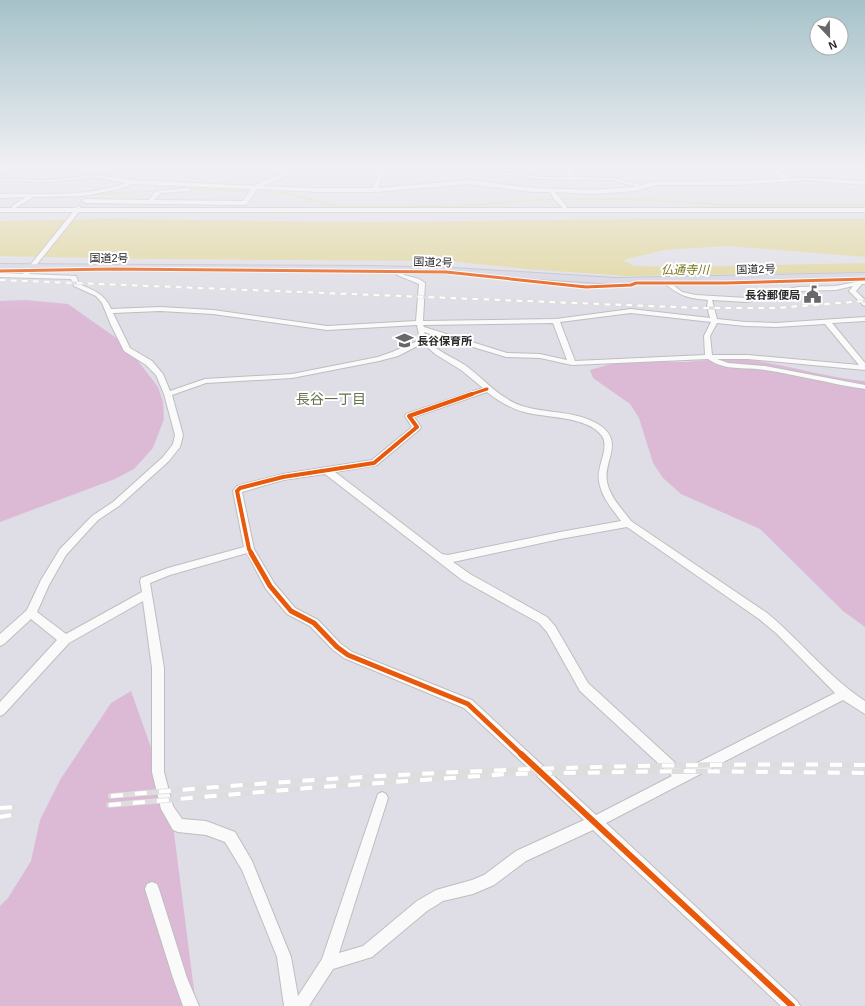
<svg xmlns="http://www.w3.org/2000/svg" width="865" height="1006" font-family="Arial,'Noto Sans JP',sans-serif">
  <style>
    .green { fill: #dcbad6 }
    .water { fill: #e0d69a }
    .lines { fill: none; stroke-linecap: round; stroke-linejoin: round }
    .stream { stroke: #e0d69a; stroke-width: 1.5 }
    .minor-casing { stroke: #bebebf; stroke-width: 2 }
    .highway-casing { stroke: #bdbcbf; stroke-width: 2 }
    .minor { fill: #fafafb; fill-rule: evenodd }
    .highway { fill: #d5d5e5; fill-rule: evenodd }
    .rail-far1-casing { stroke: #dcdddc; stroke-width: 3 }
    .rail-casing { stroke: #dcdddc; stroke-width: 5.5 }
    .rail-far1 { stroke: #fff; stroke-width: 2; stroke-dasharray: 5.5; stroke-linecap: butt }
    .rail { stroke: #fff; stroke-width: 4; stroke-dasharray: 12; stroke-linecap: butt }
    .cycleway-far3-casing { stroke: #fff; stroke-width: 5 }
    .cycleway-far2-casing { stroke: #fff; stroke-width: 6 }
    .cycleway-far1-casing { stroke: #fff; stroke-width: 8 }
    .cycleway-casing { stroke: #fff; stroke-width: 8 }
    .cycleway-far3 { stroke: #e8590c; stroke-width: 3 }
    .cycleway-far2 { stroke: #e8590c; stroke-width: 4 }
    .cycleway-far1 { stroke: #e8590c; stroke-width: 5 }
    .cycleway { stroke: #e8590c; stroke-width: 6 }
    .labels { text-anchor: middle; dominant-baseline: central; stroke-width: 4; stroke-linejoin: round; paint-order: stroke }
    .far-street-label { font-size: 11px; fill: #282828; stroke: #fff }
    .far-poi-label { font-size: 11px; font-weight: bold; fill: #282828; stroke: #fff; text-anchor: end }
    .far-water-label { font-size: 12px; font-style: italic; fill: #7b771b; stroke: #fff }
    .neighbourhood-label { font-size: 14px; fill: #63734e; stroke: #fff }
  </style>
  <rect width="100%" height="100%" fill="#dfdee6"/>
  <path class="green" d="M 26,300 L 68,304 L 125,344 L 158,387 L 163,402 L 164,419 L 153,448 L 134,469 L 115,479 L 0,522 L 0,301 Z
    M 731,358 C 776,361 819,377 865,381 L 865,627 L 843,611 L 760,529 L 681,494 L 663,478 L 653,463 L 639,418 L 630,404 L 593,378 L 590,370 L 618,362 L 686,362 Z
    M 131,691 L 170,801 L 196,1006 L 0,1006 L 0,906 L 8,898 L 31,861 L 40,820 L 60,780 L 111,703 Z"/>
  <path class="water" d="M 109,219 L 372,222 L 650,219 L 865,219 L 865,257 L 728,246 L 664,250 L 623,260 L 634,266 L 680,267 L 865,263 L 865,272 L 627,276 L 527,269 L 449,261 L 142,259 L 0,256 L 0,221 Z"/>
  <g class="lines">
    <path class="stream" d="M 186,189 L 285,193 L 342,207 L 460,206 L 552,199 L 625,199 L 732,205 L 865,205
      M 52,197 L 169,190"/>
    <defs>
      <path id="minor" d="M 6,168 L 12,168 L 0,174 L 0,171 Z
        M 300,168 L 307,168 L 262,186 L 319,188 L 373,188 L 381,168 L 385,168 L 378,188 L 469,180 L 533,188 L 592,190 L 635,187 L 652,182 L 736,181 L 783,179 L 772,168 L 777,168 L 788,179 L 807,178 L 865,181 L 865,185 L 807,180 L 736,185 L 657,185 L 635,191 L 592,194 L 555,192 L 567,207 L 565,208 L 865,208 L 865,212 L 79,212 L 29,274 L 76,276 L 79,284 C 93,290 105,294 111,309 L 160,307 L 213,310 L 327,326 L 416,321 L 419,284 L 397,275 L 396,270 L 399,268 L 401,269 L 404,275 L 419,279 L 425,283 L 423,321 L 556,319 L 631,309 L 710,318 L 707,306 L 708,300 C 686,298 680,296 663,282 L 663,280 L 667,280 L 682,292 L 696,295 L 747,298 L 798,287 L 836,286 L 865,280 L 865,284 L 862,284 L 856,291 L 865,300 L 865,306 L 863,305 L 849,291 L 853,286 L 836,290 L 798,291 L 747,302 L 712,300 L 717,319 L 745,322 L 776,323 L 865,317 L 865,321 L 832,323 L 865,363 L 865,370 L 748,359 L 717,359 L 728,363 L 765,366 L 865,385 L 865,389 C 831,384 798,375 765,370 C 745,367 725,371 708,359 L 572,365 L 540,358 L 506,357 L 424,332 C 426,337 428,341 431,344 C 441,353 454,358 465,365 C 484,379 499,398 522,406 C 547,414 578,410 601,426 C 624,443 603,461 607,482 C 610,497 622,509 631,521 L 767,613 C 801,641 828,677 865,701 L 865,714 L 843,700 L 606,823 L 797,1001 L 800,1006 L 781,1006 L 593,830 L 526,861 L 494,885 L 473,894 L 443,901 L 427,911 L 372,957 L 333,969 L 309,1006 L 284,1006 L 277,957 L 242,870 L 225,842 L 206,835 L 178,832 L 173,830 L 161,809 L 152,772 L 152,668 L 143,601 L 69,643 L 4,714 L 0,716 L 0,702 L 57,640 L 31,619 L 4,644 L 0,646 L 0,634 L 27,610 L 41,580 L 60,549 L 92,516 L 113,502 L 163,457 L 173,444 L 175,435 L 164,394 L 156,375 L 146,365 L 124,351 L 111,325 L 102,303 L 96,296 L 74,286 L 71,279 L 0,277 L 0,273 L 23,274 L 73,212 L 0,212 L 0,208 L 13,208 L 11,207 L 12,206 L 26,197 L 0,198 L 0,194 C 42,193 86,198 126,183 L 96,177 L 48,182 L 0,181 L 0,179 L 48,180 L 96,175 L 132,180 L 255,186 L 261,182 ZM 133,184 L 251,189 L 243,201 L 154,200 L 161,193 L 190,191 L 191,190 L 188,188 L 158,191 L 154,193 L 149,200 L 85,199 L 82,201 L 85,203 L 245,205 L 247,204 L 257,189 L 319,192 L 375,192 L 469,184 L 533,192 L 550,192 L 554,199 L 563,208 L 81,208 L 79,206 L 76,208 L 15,208 L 34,197 L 84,196 L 118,189 ZM 160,311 L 213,314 L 327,330 L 417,325 L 420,340 L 392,352 L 378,357 L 292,374 L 205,379 L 170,391 L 163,374 L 152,361 L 130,348 L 113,313 ZM 631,313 L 711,322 L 704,336 L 705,355 L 575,361 L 560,322 ZM 553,323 L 567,360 L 540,354 L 507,353 L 424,327 L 423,325 ZM 717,323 L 745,326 L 776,327 L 825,324 L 859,365 L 748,355 L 712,355 L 710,336 ZM 423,343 L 435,354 L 461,370 L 483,388 L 406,414 L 405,416 L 412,427 L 372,460 L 283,474 L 237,486 L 233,491 L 244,547 L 168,568 L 141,578 L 140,581 L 142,592 L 66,634 L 37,612 L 49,585 L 66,555 L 98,520 L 119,506 L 169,461 L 180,447 L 183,435 L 172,395 L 206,383 L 292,378 L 379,361 L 398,356 ZM 487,392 C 498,401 510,408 524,412 C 546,418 588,416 602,436 C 610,448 596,467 599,481 C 601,496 612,509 621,521 L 560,532 L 448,555 L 442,554 L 335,472 L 377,465 L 420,429 L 421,427 L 414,417 ZM 325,474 L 462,580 L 539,623 L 547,632 L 580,691 L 672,776 L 596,815 L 472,700 L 352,652 L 341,644 L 318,620 L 295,608 L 274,583 L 254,549 L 242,492 L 283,480 ZM 627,527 L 759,619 L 776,633 L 835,693 L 683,770 L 588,683 L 555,626 L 547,617 L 470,574 L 453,562 L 560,539 ZM 247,553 L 266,589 L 287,614 L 310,626 L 333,650 L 344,658 L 464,708 L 584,820 L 516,851 L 484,875 L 472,880 L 436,890 L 417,901 L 363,946 L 339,953 L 388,798 L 386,794 L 382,792 L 378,794 L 322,959 L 298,996 L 291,957 L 252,861 L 235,832 L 206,821 L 182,819 L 173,806 L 164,772 L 164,668 L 150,583 L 170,575 Z
        M 451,168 L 477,171 L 483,170 L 541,177 L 566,177 L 569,172 L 567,168 L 571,168 L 573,172 L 571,177 L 612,178 L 641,185 L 638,187 L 612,180 L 541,179 L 483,172 L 477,173 Z
        M 152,882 L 157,884 L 159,889 L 187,978 L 199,1006 L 183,1006 L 173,978 L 145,889 L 147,884 Z"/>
      <path id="highway" d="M 0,264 L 368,266 L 453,268 L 616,278 L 865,273 L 865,279 L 616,284 L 453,274 L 368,272 L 0,270 Z"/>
    </defs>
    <use href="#minor" class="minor-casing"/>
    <use href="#highway" class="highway-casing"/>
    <use href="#minor" class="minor"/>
    <use href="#highway" class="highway"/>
    <defs>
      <path id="rail-far1" d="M 0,280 L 700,308 L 776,308 L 865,301"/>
      <path id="rail" d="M 111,796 C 362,773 613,762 865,765
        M 109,805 L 308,788 L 509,774 L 684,771 L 865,773
        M 0,808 L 14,807
        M 0,817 L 11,815"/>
    </defs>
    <use href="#rail-far1" class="rail-far1-casing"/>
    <use href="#rail" class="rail-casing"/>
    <use href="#rail-far1" class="rail-far1"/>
    <use href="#rail" class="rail"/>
    <defs>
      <path id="cycleway-far3" d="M 0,271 L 111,269 L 446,272 L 586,287 L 631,285 L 636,283 L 725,283 L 865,279
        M 469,395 L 487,389"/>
      <path id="cycleway-far2" d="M 252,554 L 249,549 L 237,491 L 240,488 L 283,477 L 374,463 L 417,427 L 409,416 L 472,394"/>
      <path id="cycleway-far1" d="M 251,553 L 270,586 L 291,611 L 314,623 L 337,647 L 348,655 L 468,704 L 522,755"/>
      <path id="cycleway" d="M 521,754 L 792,1006"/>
    </defs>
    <use href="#cycleway-far3" class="cycleway-far3-casing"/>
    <use href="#cycleway-far2" class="cycleway-far2-casing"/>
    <use href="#cycleway-far1" class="cycleway-far1-casing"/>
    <use href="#cycleway" class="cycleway-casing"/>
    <use href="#cycleway-far3" class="cycleway-far3"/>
    <use href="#cycleway-far2" class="cycleway-far2"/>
    <use href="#cycleway-far1" class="cycleway-far1"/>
    <use href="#cycleway" class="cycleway"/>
  </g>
  <linearGradient id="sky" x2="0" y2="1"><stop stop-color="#a5c2c9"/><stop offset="0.54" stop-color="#f1f0f4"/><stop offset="1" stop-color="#f1f0f4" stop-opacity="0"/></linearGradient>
  <rect width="865" height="309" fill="url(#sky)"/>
  <defs>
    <symbol id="civic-bare" viewBox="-9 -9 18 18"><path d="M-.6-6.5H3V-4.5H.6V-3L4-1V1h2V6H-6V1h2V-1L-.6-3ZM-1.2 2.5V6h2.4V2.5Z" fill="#68686a" stroke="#fff" stroke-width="2.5" paint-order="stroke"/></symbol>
    <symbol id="school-bare" viewBox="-9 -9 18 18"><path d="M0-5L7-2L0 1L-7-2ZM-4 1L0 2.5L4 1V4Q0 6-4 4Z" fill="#68686a" stroke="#fff" stroke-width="2.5" paint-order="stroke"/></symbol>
  </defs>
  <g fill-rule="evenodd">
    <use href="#civic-bare" x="800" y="282" width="25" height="25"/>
    <use href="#school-bare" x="392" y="328" width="25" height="25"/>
  </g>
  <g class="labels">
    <g class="far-street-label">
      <text x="109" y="258">国道2号</text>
      <text transform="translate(433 262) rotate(2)">国道2号</text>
      <text transform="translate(756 269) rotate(-2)">国道2号</text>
    </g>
    <g class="far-poi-label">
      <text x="800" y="295">長谷郵便局</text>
      <text x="417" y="341" text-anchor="start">長谷保育所</text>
    </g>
    <g class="far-water-label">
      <text x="685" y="270">仏通寺川</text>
    </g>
    <g class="neighbourhood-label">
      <text x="331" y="399">長谷一丁目</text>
    </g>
  </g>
  <g transform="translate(829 36) rotate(158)"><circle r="19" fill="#ffffff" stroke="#a9a9a9"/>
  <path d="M0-3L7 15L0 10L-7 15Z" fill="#68686a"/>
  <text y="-6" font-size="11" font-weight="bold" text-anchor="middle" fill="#282828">N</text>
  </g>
</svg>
